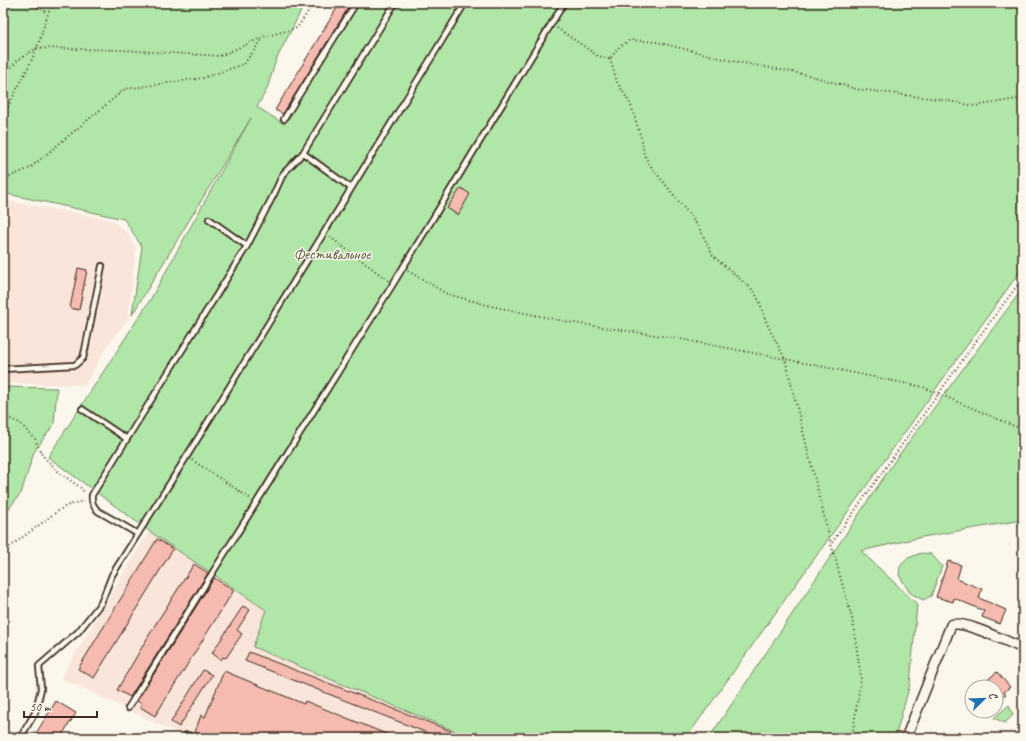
<svg xmlns="http://www.w3.org/2000/svg" width="1026" height="741" font-family="Caveat,sans-serif">
  <style>
    .built { fill: #f9e5da }
    .green { fill: #b1e6a9; stroke: #768864 }
    .building { fill: #f5bab0; stroke: #3b2a1e }
    .lines { fill: none; stroke-linecap: round; stroke-linejoin: round }
    .service-casing { stroke: #3b2a1e; stroke-width: 8 }
    .minor-casing { stroke: #3b2a1e; stroke-width: 12 }
    .path { stroke: #3b2a1e; stroke-width: 2; stroke-dasharray: 1 3; stroke-linecap: butt }
    .service { stroke: #fbf7ec; stroke-width: 4.5 }
    .minor { stroke: #fbf7ec; stroke-width: 9 }
    .labels { text-anchor: middle; dominant-baseline: central; stroke-width: 3; stroke-linejoin: round; paint-order: stroke }
    .park-label { font-size: 16px; fill: #585941; stroke: #fbf7ec }
  </style>
  <rect width="100%" height="100%" fill="#fbf7ec"/>
  <filter id="ink" filterUnits="userSpaceOnUse"><feTurbulence type="fractalNoise" baseFrequency=".025" numOctaves="2"/><feDisplacementMap in="SourceGraphic" scale="8" xChannelSelector="R" yChannelSelector="G"/><feConvolveMatrix kernelMatrix="1 2 1 2 8 2 1 2 1" color-interpolation-filters="sRGB"/></filter>
  <g filter="url(#ink)">
    <path class="built" d="M 3,200 L 112,220 L 127,233 L 136,248 L 128,319 L 108,345 L 85,385 L 3,383 Z
      M 149,531 L 267,610 L 253,647 L 462,734 L 461,738 L 414,738 L 395,734 L 393,738 L 187,738 L 61,678 Z"/>
    <path class="green" d="M 3,3 L 305,3 L 276,60 L 267,89 L 257,107 L 284,124 L 360,3 L 1023,3 L 1023,267 L 686,738 L 461,738 L 462,734 L 253,647 L 266,610 L 149,531 L 48,457 L 150,300 L 251,118 L 132,315 L 142,247 L 124,219 L 3,193 Z
      M 1023,288 L 1023,520 L 922,537 L 861,551 L 917,604 L 910,684 L 895,738 L 709,738 L 896,459 Z
      M 3,387 L 57,388 L 54,424 L 34,452 L 21,493 L 3,516 Z
      M 921,553 L 931,554 L 942,566 L 931,596 L 923,600 L 910,593 L 899,575 L 900,567 L 906,559 Z
      M 1009,705 L 1013,715 L 1005,723 L 994,718 Z"/>
    <path class="building" d="M 340,3 L 351,3 L 283,114 L 275,110 Z
      M 461,188 L 470,194 L 458,215 L 447,208 Z
      M 78,268 L 87,270 L 79,310 L 70,308 Z
      M 157,539 L 173,549 L 94,678 L 78,669 Z
      M 948,561 L 961,565 L 957,579 L 982,589 L 979,598 L 1006,610 L 1000,624 L 982,617 L 984,611 L 954,598 L 953,602 L 936,597 Z
      M 194,564 L 208,573 L 130,697 L 117,690 L 155,625 Z
      M 214,578 L 234,590 L 155,716 L 140,707 L 142,704 L 137,701 Z
      M 243,606 L 250,610 L 237,630 L 242,634 L 226,658 L 223,657 L 221,660 L 212,653 Z
      M 249,652 L 466,737 L 466,738 L 440,738 L 245,661 Z
      M 203,670 L 212,675 L 179,727 L 171,722 Z
      M 224,671 L 304,704 L 305,701 L 396,738 L 209,738 L 195,732 L 201,715 L 205,717 Z
      M 997,672 L 1010,687 L 1004,692 L 1006,694 L 996,703 L 996,687 L 979,687 Z
      M 56,701 L 76,713 L 60,738 L 33,738 Z"/>
    <g class="lines">
      <defs>
        <path id="service" d="M 284,119 L 356,3
          M 303,153 L 351,188
          M 209,219 L 247,246
          M 3,369 L 75,365 L 83,358 L 85,350 L 102,266
          M 82,409 L 127,439
          M 138,534 L 98,511 C 93,506 91,502 92,495 L 247,246 L 274,194 L 283,174 L 303,153 L 395,3
          M 128,708 L 393,284 L 564,3
          M 20,738 L 35,713 L 41,689 L 39,666 L 78,632 L 101,603 L 112,575 L 187,456 L 465,3"/>
        <path id="minor" d="M 187,737 L 190,738
          M 906,738 L 951,625 C 963,619 1009,643 1023,648"/>
      </defs>
      <use href="#service" class="service-casing"/>
      <use href="#minor" class="minor-casing"/>
      <path class="path" d="M 26,3 L 48,12
        M 557,28 L 598,56 L 610,59 L 618,48 L 630,40 L 643,41 L 657,42 L 728,60 L 808,75 L 856,89 L 938,99 L 975,106 L 1023,98
        M 610,59 L 617,82 L 631,105 L 642,141 L 644,155 L 650,165 L 699,227 L 713,256 L 754,291 L 760,303 L 767,324 L 785,359 L 923,387 L 1023,430
        M 3,76 L 18,60 L 37,48 L 121,50 L 220,56 L 263,37 L 297,28 L 314,3
        M 3,118 C 13,94 28,71 37,47 C 43,33 45,17 53,3
        M 3,173 L 9,177 L 30,168 L 125,89 L 203,78 L 244,64 L 263,38
        M 330,237 L 389,281
        M 408,271 L 447,294 L 491,306 L 568,322 L 675,338 L 785,359 L 831,544
        M 3,416 L 20,423 L 35,439 L 42,455 L 60,473 L 81,488 L 85,493
        M 192,460 L 251,499
        M 3,552 L 55,513 L 66,506 L 86,500
        M 852,738 L 861,677 L 852,618 L 831,544 L 984,330 L 1023,278"/>
      <use href="#service" class="service"/>
      <use href="#minor" class="minor"/>
    </g>
  </g>
  <g class="labels">
    <g class="park-label">
      <text x="332" y="254">Фестивальное</text>
    </g>
  </g>
  <rect width="1026" height="741" fill="none" stroke="#fbf7ec" stroke-width="16"/>
  <rect x="8" y="8" width="1010" height="725" fill="none" stroke="#3b2a1e" stroke-width="1.5" filter="url(#ink)"/>
  <g transform="translate(984 699) rotate(67)"><circle r="19" fill="#fbf7ec" stroke="#aea59a"/>
  <path d="M0-3L7 15L0 10L-7 15Z" fill="#1f6fb2"/>
  <text y="-6" font-size="11" font-weight="bold" text-anchor="middle" fill="#3b2a1e">С</text>
  </g>
  <path d="M24 711v6h73v-6" fill="none" stroke="#3b2a1e" stroke-width="2"/>
  <text x="30" y="711" font-size="12" fill="#3b2a1e" stroke="#fbf7ec" stroke-width="3" paint-order="stroke">50 m</text>
</svg>
